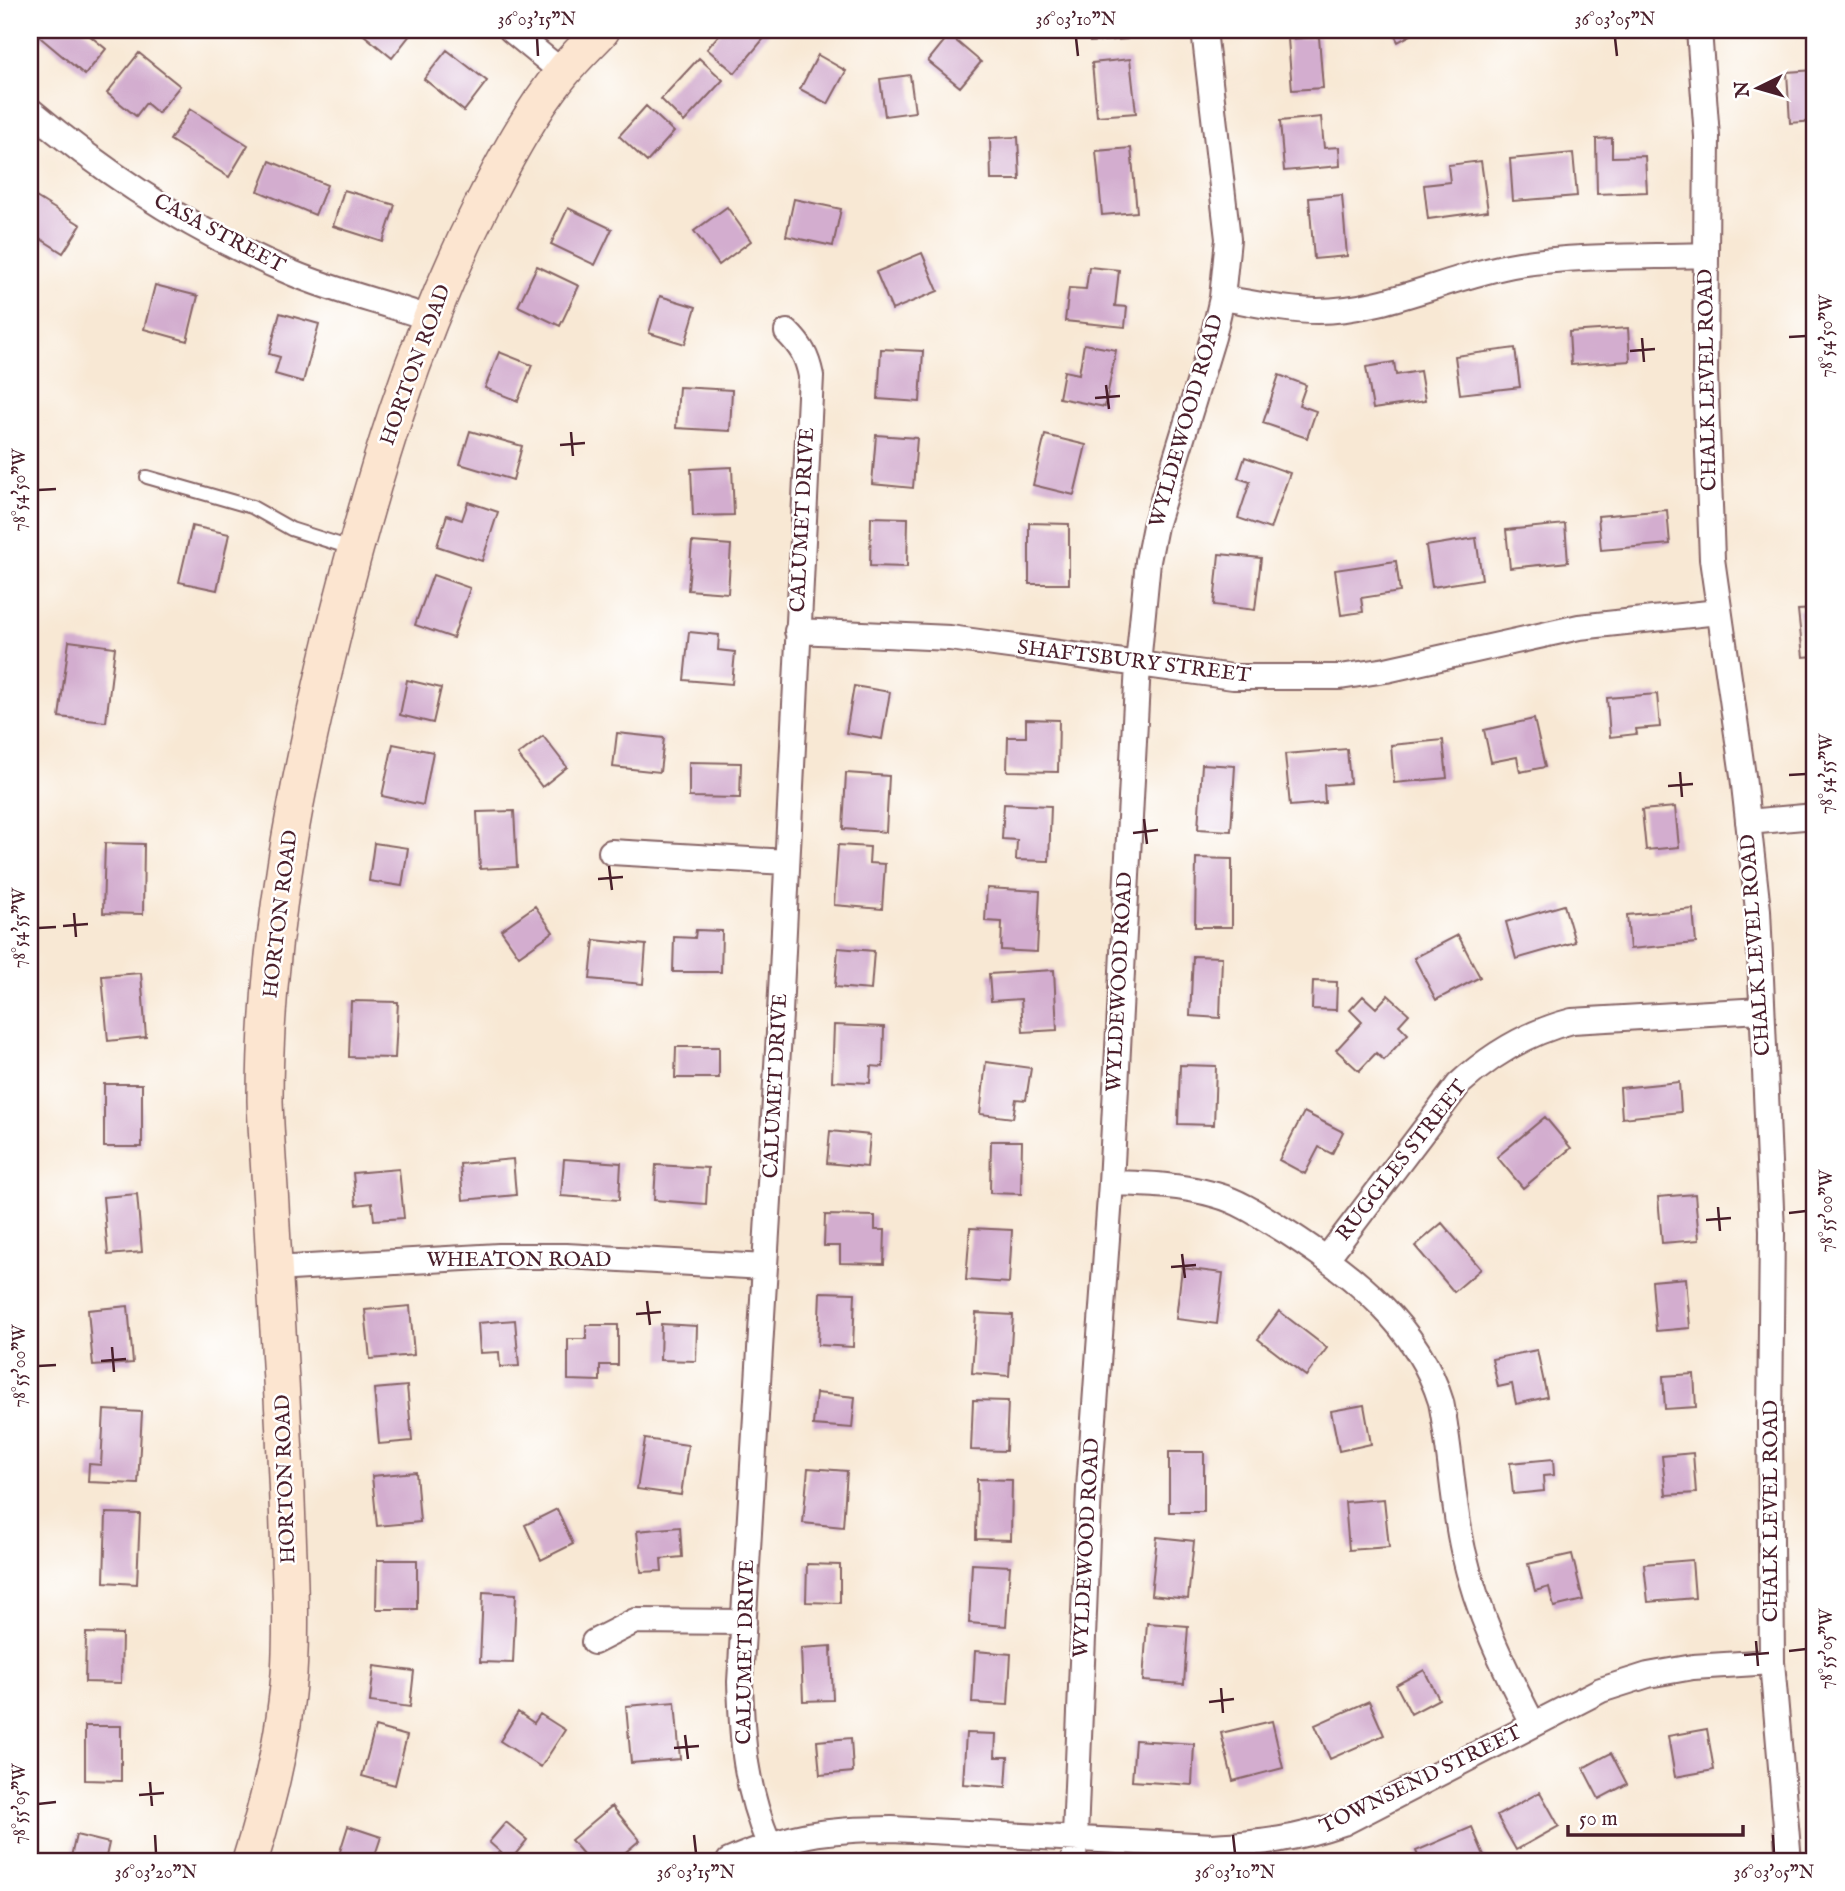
<svg xmlns="http://www.w3.org/2000/svg" width="1845" height="1891" font-family="'IM FELL English',serif">
  <style>
    .building { fill: #d3adcf }
    .lines { fill: none; stroke-linecap: round; stroke-linejoin: round }
    .lane-casing { stroke: #876566; stroke-width: 16 }
    .street-casing { stroke: #876566; stroke-width: 28 }
    .secondary-casing { stroke: #876566; stroke-width: 38 }
    .lane { stroke: #fff; stroke-width: 12 }
    .street { stroke: #fff; stroke-width: 24 }
    .secondary { stroke: #fce5d0; stroke-width: 35 }
    .ticks { fill: none; stroke: #4a1f2b; stroke-width: 2.5 }
    .labels { text-anchor: middle; dominant-baseline: central; stroke-width: 5; stroke-linejoin: round; paint-order: stroke }
    .street-label { font-size: 21px; fill: #4a1f2b; stroke: #fff }
    .neatline { fill: none; stroke: #4a1f2b; stroke-width: 2.5 }
    .ticks-label { font-size: 18px; text-anchor: middle; fill: #4a1f2b }
  </style>
  <rect width="100%" height="100%" fill="#fff"/>
  <filter id="ink" filterUnits="userSpaceOnUse"><feTurbulence type="fractalNoise" baseFrequency=".0143" numOctaves="2"/><feDisplacementMap in="SourceGraphic" scale="14" xChannelSelector="R" yChannelSelector="G"/><feConvolveMatrix kernelMatrix="1 2 1 2 8 2 1 2 1" color-interpolation-filters="sRGB"/></filter>
  <filter id="wash" filterUnits="userSpaceOnUse"><feTurbulence type="fractalNoise" baseFrequency=".00686" numOctaves="4" result="noise"/><feDisplacementMap in="SourceGraphic" scale="28" xChannelSelector="R" yChannelSelector="G"/><feGaussianBlur stdDeviation="1.57" result="paint"/><feColorMatrix in="noise" values="0 0 0 0 0 0 0 0 0 0 0 0 0 0 0 0 0 1.4 0 .05"/><feComposite in="paint" operator="in"/></filter>
  <g filter="url(#wash)">
    <rect width="100%" height="100%" fill="#f8e8d4"/>
    <g id="blocks">
      <path class="building" d="M 40,30 L 83,30 L 106,49 L 85,75 L 36,34 Z
        M 361,30 L 414,30 L 392,58 L 359,31 Z
        M 723,30 L 771,30 L 735,73 L 707,49 Z
        M 1089,30 L 1126,30 L 1127,39 L 1090,42 Z
        M 1392,30 L 1420,30 L 1398,42 Z
        M 949,35 L 981,62 L 960,87 L 928,61 Z
        M 1319,37 L 1323,88 L 1292,90 L 1288,39 Z
        M 447,50 L 487,81 L 464,111 L 424,79 Z
        M 139,53 L 180,86 L 158,113 L 146,103 L 136,116 L 107,93 Z
        M 818,55 L 846,71 L 828,104 L 800,89 Z
        M 699,58 L 723,80 L 684,122 L 661,99 Z
        M 1130,59 L 1136,113 L 1097,116 L 1092,63 Z
        M 1815,70 L 1815,121 L 1790,123 L 1787,72 Z
        M 910,75 L 915,112 L 885,116 L 880,79 Z
        M 646,106 L 674,132 L 647,162 L 619,136 Z
        M 190,109 L 248,145 L 229,177 L 170,140 Z
        M 1321,117 L 1324,148 L 1339,147 L 1340,166 L 1284,171 L 1280,121 Z
        M 1018,137 L 1020,180 L 991,180 L 990,138 Z
        M 1612,138 L 1612,157 L 1645,156 L 1647,192 L 1597,194 L 1596,139 Z
        M 1131,148 L 1137,212 L 1102,215 L 1096,151 Z
        M 1573,153 L 1577,196 L 1513,201 L 1510,159 Z
        M 270,161 L 327,185 L 315,215 L 258,191 Z
        M 1481,161 L 1488,211 L 1428,219 L 1424,185 L 1450,182 L 1448,165 Z
        M 344,190 L 395,205 L 383,242 L 333,226 Z
        M 1342,195 L 1347,256 L 1314,259 L 1309,198 Z
        M 36,197 L 81,225 L 63,253 L 30,232 L 30,207 Z
        M 794,199 L 841,209 L 833,246 L 786,236 Z
        M 727,207 L 751,241 L 719,265 L 694,231 Z
        M 568,208 L 612,229 L 595,265 L 551,244 Z
        M 922,253 L 938,291 L 892,310 L 876,272 Z
        M 537,266 L 579,286 L 560,326 L 518,306 Z
        M 1089,267 L 1119,270 L 1115,306 L 1127,307 L 1125,327 L 1065,321 L 1069,288 L 1086,289 Z
        M 155,285 L 198,296 L 187,341 L 144,329 Z
        M 660,296 L 696,307 L 685,344 L 649,333 Z
        M 280,313 L 319,324 L 303,382 L 275,374 L 280,357 L 269,354 Z
        M 1628,328 L 1630,361 L 1571,365 L 1569,332 Z
        M 1084,344 L 1116,350 L 1105,407 L 1059,398 L 1064,371 L 1079,374 Z
        M 1515,348 L 1520,387 L 1460,394 L 1455,356 Z
        M 881,349 L 923,351 L 920,402 L 878,399 Z
        M 499,352 L 532,365 L 518,401 L 485,388 Z
        M 1394,362 L 1396,375 L 1420,371 L 1425,401 L 1373,409 L 1366,367 Z
        M 1279,375 L 1306,385 L 1299,405 L 1316,411 L 1307,438 L 1263,423 Z
        M 679,387 L 732,390 L 730,431 L 676,428 Z
        M 470,431 L 522,446 L 513,480 L 460,464 Z
        M 876,435 L 917,438 L 913,488 L 872,484 Z
        M 1045,435 L 1086,445 L 1074,495 L 1033,485 Z
        M 1245,457 L 1290,473 L 1270,529 L 1238,518 L 1250,482 L 1238,478 Z
        M 732,467 L 734,515 L 693,516 L 691,469 Z
        M 468,502 L 498,512 L 482,561 L 437,546 L 447,515 L 462,520 Z
        M 1667,510 L 1670,544 L 1601,550 L 1598,516 Z
        M 871,517 L 908,518 L 907,567 L 870,566 Z
        M 1029,523 L 1069,524 L 1069,584 L 1029,584 Z
        M 1565,524 L 1568,562 L 1510,568 L 1506,530 Z
        M 192,526 L 229,534 L 217,590 L 179,582 Z
        M 1476,538 L 1482,579 L 1432,587 L 1426,546 Z
        M 692,542 L 731,545 L 728,593 L 688,590 Z
        M 1219,554 L 1261,558 L 1255,610 L 1214,605 Z
        M 1396,561 L 1400,592 L 1361,598 L 1363,612 L 1341,615 L 1335,570 Z
        M 433,575 L 470,588 L 453,638 L 415,625 Z
        M 1815,609 L 1815,656 L 1803,657 L 1798,610 Z
        M 689,632 L 719,635 L 718,650 L 735,652 L 732,684 L 684,680 Z
        M 69,641 L 115,647 L 106,722 L 59,717 Z
        M 407,680 L 441,688 L 433,723 L 400,715 Z
        M 854,686 L 890,692 L 882,739 L 846,733 Z
        M 1657,694 L 1660,727 L 1636,729 L 1637,734 L 1610,737 L 1607,698 Z
        M 1026,719 L 1059,720 L 1058,772 L 1007,771 L 1008,737 L 1026,737 Z
        M 1534,719 L 1545,767 L 1520,772 L 1517,757 L 1491,762 L 1484,730 Z
        M 617,733 L 664,738 L 660,772 L 613,767 Z
        M 543,736 L 567,767 L 542,787 L 518,755 Z
        M 1443,740 L 1447,778 L 1394,783 L 1391,745 Z
        M 393,744 L 433,752 L 423,805 L 382,796 Z
        M 1347,749 L 1350,783 L 1324,785 L 1325,803 L 1290,806 L 1285,754 Z
        M 689,762 L 741,763 L 740,798 L 689,797 Z
        M 1202,764 L 1235,766 L 1231,831 L 1198,829 Z
        M 846,773 L 889,776 L 886,832 L 843,829 Z
        M 1004,804 L 1051,806 L 1049,861 L 1016,860 L 1017,840 L 1002,839 Z
        M 1675,807 L 1679,847 L 1646,850 L 1642,810 Z
        M 514,811 L 517,867 L 480,869 L 477,812 Z
        M 105,843 L 144,844 L 143,914 L 103,913 Z
        M 374,843 L 408,848 L 402,886 L 369,881 Z
        M 838,845 L 870,847 L 869,863 L 885,864 L 882,909 L 834,905 Z
        M 1196,858 L 1232,859 L 1232,927 L 1195,927 Z
        M 987,888 L 1040,891 L 1037,952 L 1001,950 L 1002,922 L 985,921 Z
        M 1564,905 L 1575,942 L 1516,959 L 1506,922 Z
        M 535,906 L 553,932 L 519,956 L 501,930 Z
        M 1693,909 L 1696,943 L 1630,949 L 1627,915 Z
        M 696,930 L 722,931 L 721,972 L 673,972 L 674,937 L 695,938 Z
        M 1458,935 L 1480,977 L 1436,1000 L 1414,958 Z
        M 594,940 L 646,945 L 643,984 L 590,979 Z
        M 838,948 L 874,951 L 871,990 L 835,987 Z
        M 1193,956 L 1222,957 L 1220,1018 L 1190,1016 Z
        M 1054,970 L 1057,1030 L 1023,1032 L 1021,999 L 991,1001 L 989,974 Z
        M 141,973 L 146,1037 L 108,1041 L 102,976 Z
        M 1313,981 L 1337,982 L 1336,1010 L 1312,1009 Z
        M 1388,995 L 1409,1014 L 1399,1025 L 1408,1034 L 1384,1060 L 1376,1053 L 1359,1071 L 1336,1050 L 1362,1022 L 1350,1010 L 1363,996 L 1376,1008 Z
        M 351,1001 L 398,1002 L 395,1058 L 349,1057 Z
        M 834,1025 L 884,1027 L 883,1067 L 871,1066 L 870,1083 L 832,1081 Z
        M 676,1047 L 719,1047 L 719,1078 L 675,1078 Z
        M 986,1062 L 1031,1068 L 1026,1100 L 1016,1099 L 1013,1118 L 980,1114 Z
        M 1180,1065 L 1216,1066 L 1214,1125 L 1178,1124 Z
        M 1679,1082 L 1681,1112 L 1622,1118 L 1620,1088 Z
        M 104,1084 L 142,1084 L 142,1147 L 104,1147 Z
        M 1304,1112 L 1343,1132 L 1332,1154 L 1319,1147 L 1305,1174 L 1279,1160 Z
        M 1545,1117 L 1571,1148 L 1523,1188 L 1497,1157 Z
        M 830,1131 L 870,1135 L 867,1167 L 827,1163 Z
        M 991,1141 L 1022,1141 L 1021,1194 L 990,1193 Z
        M 513,1159 L 516,1195 L 463,1200 L 460,1164 Z
        M 564,1159 L 621,1163 L 619,1200 L 561,1196 Z
        M 656,1165 L 708,1168 L 706,1204 L 654,1200 Z
        M 399,1169 L 404,1218 L 374,1220 L 372,1203 L 356,1205 L 353,1173 Z
        M 137,1194 L 142,1252 L 108,1255 L 103,1197 Z
        M 1695,1194 L 1699,1240 L 1662,1243 L 1658,1197 Z
        M 825,1215 L 875,1216 L 875,1230 L 885,1230 L 884,1264 L 840,1263 L 840,1246 L 824,1246 Z
        M 1442,1223 L 1481,1269 L 1454,1292 L 1415,1246 Z
        M 970,1228 L 1012,1230 L 1009,1283 L 966,1280 Z
        M 1182,1268 L 1223,1273 L 1217,1324 L 1176,1319 Z
        M 1686,1278 L 1690,1328 L 1656,1331 L 1652,1281 Z
        M 820,1292 L 855,1293 L 853,1347 L 818,1345 Z
        M 128,1306 L 133,1363 L 93,1366 L 88,1310 Z
        M 410,1306 L 414,1355 L 370,1359 L 365,1310 Z
        M 1279,1311 L 1327,1348 L 1306,1376 L 1258,1339 Z
        M 976,1313 L 1013,1315 L 1009,1376 L 972,1373 Z
        M 515,1320 L 519,1366 L 500,1367 L 499,1352 L 480,1353 L 478,1323 Z
        M 661,1324 L 697,1326 L 696,1361 L 660,1360 Z
        M 586,1325 L 618,1325 L 618,1365 L 600,1365 L 600,1381 L 568,1380 L 568,1339 L 586,1339 Z
        M 1537,1350 L 1547,1397 L 1516,1404 L 1512,1384 L 1498,1387 L 1492,1359 Z
        M 1694,1374 L 1696,1407 L 1665,1409 L 1663,1376 Z
        M 407,1386 L 412,1441 L 379,1444 L 374,1389 Z
        M 816,1393 L 855,1397 L 852,1428 L 813,1425 Z
        M 973,1400 L 1008,1401 L 1006,1451 L 971,1450 Z
        M 1364,1405 L 1371,1444 L 1339,1451 L 1331,1411 Z
        M 104,1410 L 142,1412 L 138,1484 L 88,1482 L 89,1464 L 101,1465 Z
        M 645,1439 L 688,1445 L 681,1495 L 637,1489 Z
        M 1169,1452 L 1204,1452 L 1204,1512 L 1169,1512 Z
        M 1693,1453 L 1696,1493 L 1666,1495 L 1662,1456 Z
        M 1553,1459 L 1554,1475 L 1543,1476 L 1544,1491 L 1513,1494 L 1510,1463 Z
        M 808,1468 L 847,1471 L 843,1527 L 803,1523 Z
        M 416,1472 L 420,1522 L 377,1526 L 372,1476 Z
        M 977,1479 L 1012,1480 L 1011,1540 L 976,1539 Z
        M 1384,1499 L 1389,1547 L 1349,1550 L 1345,1502 Z
        M 557,1509 L 573,1544 L 541,1560 L 525,1525 Z
        M 106,1513 L 140,1514 L 137,1584 L 104,1582 Z
        M 680,1527 L 682,1557 L 661,1559 L 662,1571 L 641,1572 L 637,1531 Z
        M 1157,1537 L 1194,1541 L 1188,1599 L 1151,1595 Z
        M 1572,1554 L 1583,1600 L 1554,1607 L 1549,1587 L 1535,1591 L 1528,1564 Z
        M 377,1560 L 417,1560 L 417,1609 L 376,1609 Z
        M 1692,1560 L 1695,1598 L 1648,1602 L 1644,1564 Z
        M 807,1564 L 840,1565 L 840,1603 L 806,1602 Z
        M 972,1564 L 1010,1566 L 1006,1626 L 969,1623 Z
        M 483,1592 L 516,1594 L 513,1663 L 480,1662 Z
        M 1147,1623 L 1188,1626 L 1184,1684 L 1143,1681 Z
        M 86,1633 L 122,1634 L 121,1683 L 85,1682 Z
        M 831,1646 L 833,1700 L 803,1701 L 801,1648 Z
        M 975,1651 L 1011,1654 L 1008,1705 L 972,1703 Z
        M 374,1666 L 414,1671 L 410,1707 L 370,1702 Z
        M 1424,1670 L 1439,1699 L 1411,1714 L 1396,1685 Z
        M 1369,1701 L 1384,1735 L 1330,1759 L 1315,1725 Z
        M 675,1702 L 680,1759 L 631,1763 L 626,1706 Z
        M 518,1712 L 534,1723 L 540,1714 L 565,1730 L 541,1767 L 500,1741 Z
        M 1272,1721 L 1283,1768 L 1233,1781 L 1221,1733 Z
        M 85,1726 L 121,1726 L 121,1781 L 85,1780 Z
        M 375,1727 L 407,1736 L 395,1785 L 362,1776 Z
        M 1707,1729 L 1714,1770 L 1675,1777 L 1668,1736 Z
        M 966,1733 L 996,1734 L 995,1757 L 1008,1757 L 1006,1787 L 963,1784 Z
        M 851,1738 L 853,1772 L 820,1775 L 817,1741 Z
        M 1135,1740 L 1194,1744 L 1192,1785 L 1132,1781 Z
        M 1611,1753 L 1627,1784 L 1599,1799 L 1583,1768 Z
        M 1540,1792 L 1559,1826 L 1516,1850 L 1497,1816 Z
        M 612,1806 L 640,1840 L 615,1861 L 589,1861 L 571,1840 Z
        M 506,1822 L 527,1840 L 510,1861 L 489,1842 Z
        M 348,1826 L 381,1837 L 373,1861 L 337,1861 Z
        M 1472,1827 L 1486,1860 L 1420,1861 L 1416,1851 Z
        M 76,1835 L 109,1843 L 105,1861 L 70,1861 Z"/>
    </g>
  </g>
  <g filter="url(#ink)">
    <use href="#blocks" fill-opacity="0" stroke="#876566" stroke-width="2"/>
    <g class="lines">
      <defs>
        <path id="lane" d="M 147,477 L 252,507 L 291,529 L 354,549"/>
        <path id="street" d="M 511,30 L 562,72
          M 1699,30 L 1707,137 L 1705,372 L 1712,559 L 1743,776 L 1758,910 L 1772,1231 L 1770,1420 L 1772,1662 L 1789,1861
          M 30,110 C 108,176 197,233 292,273 C 336,292 383,302 429,318
          M 1222,298 C 1253,303 1286,311 1317,311 C 1387,311 1451,275 1519,264 C 1581,255 1644,257 1706,255
          M 797,631 L 950,638 L 1233,677 L 1340,677 L 1386,670 L 1579,627 L 1718,612
          M 1748,822 L 1815,816
          M 611,852 L 787,862
          M 1111,1183 C 1147,1184 1181,1185 1216,1195 C 1242,1202 1264,1218 1287,1232 C 1352,1274 1417,1324 1441,1402 C 1451,1451 1452,1501 1463,1550 C 1478,1615 1503,1666 1533,1724
          M 1327,1258 L 1459,1084 C 1493,1053 1529,1032 1572,1021 L 1761,1010
          M 274,1269 L 499,1256 L 566,1256 L 765,1267
          M 594,1642 L 635,1621 L 744,1622
          M 769,1844 C 745,1786 742,1743 740,1682 L 779,1033 L 811,376 C 807,356 801,346 787,332
          M 729,1861 C 792,1834 824,1829 892,1829 L 1213,1846 C 1263,1843 1296,1839 1343,1823 L 1601,1690 L 1648,1675 L 1693,1667 L 1772,1662
          M 1074,1861 L 1089,1488 L 1111,1183 L 1138,664 L 1148,561 L 1155,526 L 1213,337 L 1222,298 L 1228,239 L 1204,30"/>
        <path id="secondary" d="M 250,1861 C 269,1800 284,1738 289,1674 C 292,1626 290,1578 288,1530 C 285,1422 276,1313 271,1205 C 269,1170 266,1135 265,1100 C 265,939 297,782 335,627 C 372,479 414,339 483,203 C 506,158 531,111 563,72 C 575,57 589,44 602,30"/>
      </defs>
      <use href="#lane" class="lane-casing"/>
      <use href="#street" class="street-casing"/>
      <use href="#secondary" class="secondary-casing"/>
      <use href="#lane" class="lane"/>
      <use href="#street" class="street"/>
      <use href="#secondary" class="secondary"/>
    </g>
  </g>
  <path class="ticks" d="M 537,38 L 538,56M 1076,38 L 1078,56M 1615,38 L 1617,56M 1789,337 L 1806,336M 1642,338 L 1644,362M 1630,351 L 1655,349M 1106,385 L 1109,409M 1095,398 L 1120,396M 571,432 L 573,456M 560,445 L 585,443M 38,490 L 56,489M 1680,772 L 1682,797M 1789,775 L 1806,774M 1668,786 L 1693,784M 1144,819 L 1147,844M 1133,833 L 1158,830M 609,866 L 612,890M 598,879 L 623,877M 74,913 L 76,937M 63,926 L 88,924M 38,928 L 56,927M 1718,1207 L 1720,1231M 1789,1213 L 1806,1211M 1706,1220 L 1731,1218M 1182,1254 L 1185,1278M 1171,1267 L 1196,1265M 647,1301 L 650,1325M 636,1314 L 661,1312M 112,1347 L 114,1372M 101,1361 L 126,1359M 38,1366 L 56,1365M 1756,1641 L 1758,1666M 1789,1651 L 1806,1649M 1744,1655 L 1769,1653M 1221,1688 L 1223,1713M 1209,1702 L 1234,1699M 685,1735 L 688,1759M 674,1748 L 699,1746M 150,1782 L 152,1806M 139,1795 L 164,1793M 38,1804 L 56,1802M 155,1835 L 156,1853M 694,1835 L 696,1853M 1233,1835 L 1235,1853M 1773,1835 L 1774,1853"/>
  <g class="labels">
    <g class="street-label">
      <text transform="translate(219 234) rotate(28)">CASA STREET</text>
      <text transform="translate(416 365) rotate(-70)">HORTON ROAD</text>
      <text transform="translate(1708 380) rotate(-91)">CHALK LEVEL ROAD</text>
      <text transform="translate(1187 421) rotate(-74)">WYLDEWOOD ROAD</text>
      <text transform="translate(803 520) rotate(-87)">CALUMET DRIVE</text>
      <text transform="translate(1134 662) rotate(7)">SHAFTSBURY STREET</text>
      <text transform="translate(281 914) rotate(-83)">HORTON ROAD</text>
      <text transform="translate(1756 945) rotate(-94)">CHALK LEVEL ROAD</text>
      <text transform="translate(1120 982) rotate(-87)">WYLDEWOOD ROAD</text>
      <text transform="translate(776 1086) rotate(-87)">CALUMET DRIVE</text>
      <text transform="translate(1402 1161) rotate(-52)">RUGGLES STREET</text>
      <text x="519" y="1260">WHEATON ROAD</text>
      <text transform="translate(286 1479) rotate(-92)">HORTON ROAD</text>
      <text transform="translate(1771 1511) rotate(-90)">CHALK LEVEL ROAD</text>
      <text transform="translate(1087 1548) rotate(-87)">WYLDEWOOD ROAD</text>
      <text transform="translate(746 1652) rotate(-89)">CALUMET DRIVE</text>
      <text transform="translate(1421 1780) rotate(-26)">TOWNSEND STREET</text>
    </g>
  </g>
  <rect width="1845" height="1891" fill="none" stroke="#fff" stroke-width="77"/>
  <g transform="translate(1758 88) rotate(265)" stroke="#ffffff" stroke-width="5" paint-order="stroke">
  <path d="M0-5L12 26L0 18L-12 26Z" fill="#4a1f2b"/>
  <text y="-10" font-size="19" font-weight="bold" text-anchor="middle" fill="#4a1f2b">N</text>
  </g>
  <path d="M1568 1825v10h175v-10" fill="none" stroke="#4a1f2b" stroke-width="3.5"/>
  <text x="1579" y="1825" font-size="21" fill="#4a1f2b" stroke="#ffffff" stroke-width="5" paint-order="stroke">50 m</text>
  <rect x="38" y="38" width="1768" height="1815" class="neatline"/>
  <g class="ticks-label">
    <text x="537" y="25">36°03'15"N</text>
    <text x="1076" y="25">36°03'10"N</text>
    <text x="1615" y="25">36°03'05"N</text>
    <text transform="translate(1826 336) rotate(-90)" y="6">78°54'50"W</text>
    <text transform="translate(19 490) rotate(-90)" y="6">78°54'50"W</text>
    <text transform="translate(1826 774) rotate(-90)" y="6">78°54'55"W</text>
    <text transform="translate(19 928) rotate(-90)" y="6">78°54'55"W</text>
    <text transform="translate(1826 1211) rotate(-90)" y="6">78°55'00"W</text>
    <text transform="translate(19 1366) rotate(-90)" y="6">78°55'00"W</text>
    <text transform="translate(1826 1649) rotate(-90)" y="6">78°55'05"W</text>
    <text transform="translate(19 1804) rotate(-90)" y="6">78°55'05"W</text>
    <text x="156" y="1878">36°03'20"N</text>
    <text x="696" y="1878">36°03'15"N</text>
    <text x="1235" y="1878">36°03'10"N</text>
    <text x="1774" y="1878">36°03'05"N</text>
  </g>
</svg>
